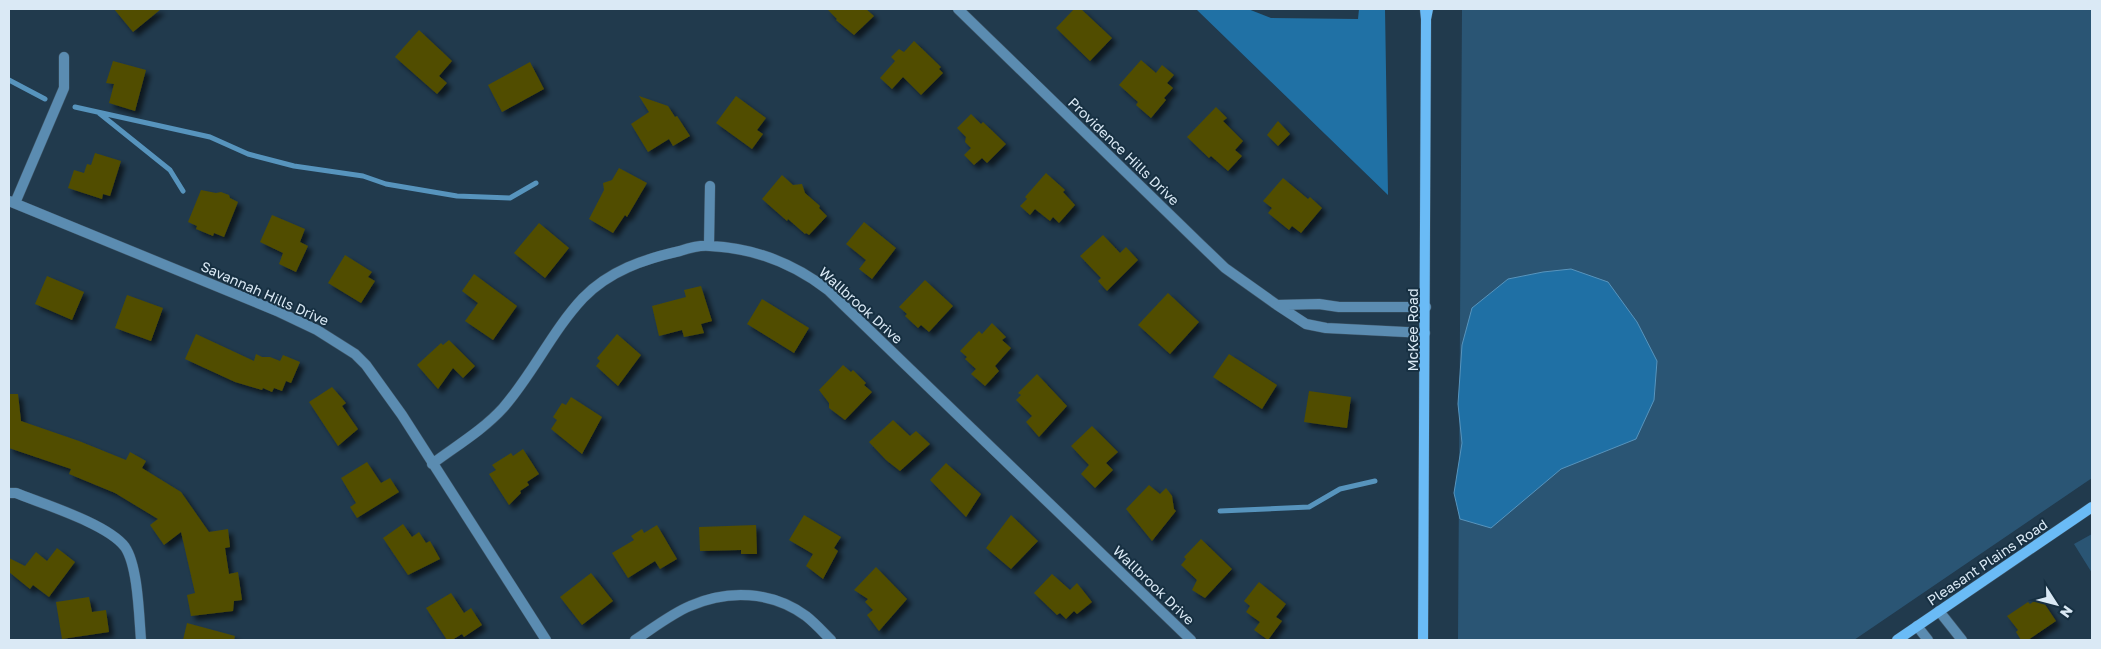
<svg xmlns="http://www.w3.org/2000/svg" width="2101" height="649" font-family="'Golos Text',sans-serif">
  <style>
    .green { fill: #2a5574 }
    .forest { fill: #2071a5 }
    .water { fill: #1f70a5; stroke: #5794bd }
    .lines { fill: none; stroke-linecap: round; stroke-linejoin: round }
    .stream { stroke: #5794bd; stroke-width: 5 }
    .building { fill: #514d00; filter: url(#shadow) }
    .street-casing { stroke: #3f5668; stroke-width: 11 }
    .secondary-casing { stroke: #3f5668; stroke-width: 11 }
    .street { stroke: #5b8cb1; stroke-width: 10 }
    .secondary { stroke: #6abbf6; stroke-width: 10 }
    .labels { text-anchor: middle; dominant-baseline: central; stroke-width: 4; stroke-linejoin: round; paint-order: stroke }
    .street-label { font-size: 14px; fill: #dae9f5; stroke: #173042 }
  </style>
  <defs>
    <filter id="shadow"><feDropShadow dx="4.5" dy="4.5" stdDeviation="2.5" flood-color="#0009"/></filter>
  </defs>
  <rect width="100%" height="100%" fill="#213a4d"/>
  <path class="green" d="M 1462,9 L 2092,9 L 2092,478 L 1854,640 L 1458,640 Z
    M 2092,534 L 2092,573 L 2074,544 Z"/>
  <path class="forest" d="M 1196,9 L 1248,9 L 1271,18 L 1358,19 L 1359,9 L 1385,9 L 1388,195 Z"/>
  <path class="water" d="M 1571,269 L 1608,282 L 1637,322 L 1657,361 L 1654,400 L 1636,439 L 1561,469 L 1491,528 L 1460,519 L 1454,493 L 1462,443 L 1458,404 L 1462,345 L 1472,308 L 1508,279 L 1543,272 Z"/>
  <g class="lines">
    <path class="stream" d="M 9,80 L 45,99
      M 75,107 L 210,137 L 248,154 L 294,166 L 363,176 L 386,184 L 457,196 L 510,198 L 536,183
      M 99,113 L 170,170 L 183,191
      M 1220,511 L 1309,507 L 1340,489 L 1375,481"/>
  </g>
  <path class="building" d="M 114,9 L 161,9 L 133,32 Z
    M 827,9 L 866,9 L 874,16 L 854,35 L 836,20 L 837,19 Z
    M 1074,9 L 1081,9 L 1112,38 L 1090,61 L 1056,28 Z
    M 419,30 L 452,61 L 439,76 L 447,83 L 437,94 L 395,57 Z
    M 914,41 L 941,67 L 939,69 L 943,73 L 921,95 L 903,77 L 892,89 L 880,78 L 895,61 L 891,57 L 899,49 L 904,52 Z
    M 1141,60 L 1156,73 L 1162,65 L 1174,75 L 1167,83 L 1173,88 L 1164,98 L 1166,100 L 1151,118 L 1136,105 L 1138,102 L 1119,85 Z
    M 113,61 L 146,70 L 135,111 L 109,103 L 114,84 L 106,83 Z
    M 530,62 L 544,89 L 502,112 L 488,85 Z
    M 639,96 L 668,106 L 675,117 L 677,116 L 690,136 L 673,146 L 669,139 L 648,152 L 631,124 L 649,112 Z
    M 736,96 L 766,118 L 757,130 L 763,134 L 752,149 L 716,123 Z
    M 1216,107 L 1227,118 L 1223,121 L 1243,141 L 1235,150 L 1242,156 L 1228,171 L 1211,156 L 1209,158 L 1187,137 Z
    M 971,114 L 981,124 L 983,122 L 1006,144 L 987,163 L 982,158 L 974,165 L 964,155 L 971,148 L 965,142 L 966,137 L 957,128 Z
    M 1278,121 L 1290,134 L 1278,146 L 1267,135 Z
    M 95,153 L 121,161 L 110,196 L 103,194 L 102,199 L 68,188 L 74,170 L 84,173 L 87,164 L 91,165 Z
    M 619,168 L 647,183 L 627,217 L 625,215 L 613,233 L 589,219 L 604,190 L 603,183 L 612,180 Z
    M 1046,173 L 1065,190 L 1063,192 L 1075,205 L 1059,223 L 1053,217 L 1050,221 L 1035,209 L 1030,215 L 1020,206 L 1027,199 L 1025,197 Z
    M 782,175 L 793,185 L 802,184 L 805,193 L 820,206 L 819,208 L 827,216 L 809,235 L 806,233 L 805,234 L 788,219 L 787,221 L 762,199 Z
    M 1283,178 L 1308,199 L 1310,197 L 1322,208 L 1301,233 L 1292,226 L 1289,230 L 1268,213 L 1272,208 L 1263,201 Z
    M 201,190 L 216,193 L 221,192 L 229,195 L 230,198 L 238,202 L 224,237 L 214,233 L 213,236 L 196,229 L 197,226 L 188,222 Z
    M 272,215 L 305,229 L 300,242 L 308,246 L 296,272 L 279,264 L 283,253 L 260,242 Z
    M 864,222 L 896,248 L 872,279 L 859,269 L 866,260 L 846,244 Z
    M 539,223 L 569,248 L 545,278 L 514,253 Z
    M 1103,235 L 1120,253 L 1126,247 L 1138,260 L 1107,291 L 1098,281 L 1101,278 L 1080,256 Z
    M 345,255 L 372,272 L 368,277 L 375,281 L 361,303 L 328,283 Z
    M 474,274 L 517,306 L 493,340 L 465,321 L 478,303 L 462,291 Z
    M 47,276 L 84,292 L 72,320 L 35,304 Z
    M 925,280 L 953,306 L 929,332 L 921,325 L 918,328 L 905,316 L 907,314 L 899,307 Z
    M 701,286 L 712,321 L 701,324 L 704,333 L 684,337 L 682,330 L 659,336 L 652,306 L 686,297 L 684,290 Z
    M 1168,293 L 1199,322 L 1170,354 L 1138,325 Z
    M 127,295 L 163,308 L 151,341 L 115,328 Z
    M 762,299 L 809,328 L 794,353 L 747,324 Z
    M 992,323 L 1006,337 L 1002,340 L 1011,348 L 995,366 L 999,371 L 985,386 L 971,374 L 976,369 L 965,359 L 967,357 L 960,351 L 979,331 L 982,334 Z
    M 196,334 L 254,361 L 256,354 L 262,357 L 270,357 L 280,361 L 283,355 L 300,362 L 291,383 L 286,381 L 282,391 L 274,388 L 272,392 L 263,388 L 262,390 L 235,382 L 185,359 Z
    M 617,334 L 641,355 L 618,386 L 596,366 L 600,361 L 597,358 Z
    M 449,340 L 475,366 L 463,378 L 453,368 L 438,389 L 417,365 L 441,343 L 443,345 Z
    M 1229,354 L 1277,385 L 1262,409 L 1213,377 Z
    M 843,365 L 851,372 L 853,370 L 866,383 L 864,385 L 872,392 L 845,420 L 829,408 L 829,403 L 819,390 Z
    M 1037,374 L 1067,406 L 1039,437 L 1026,422 L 1032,416 L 1016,400 L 1021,395 L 1018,393 Z
    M 332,387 L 346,403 L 342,406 L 358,429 L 338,446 L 309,402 Z
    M 1309,391 L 1351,397 L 1347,428 L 1304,422 Z
    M 9,394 L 18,394 L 21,421 L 79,441 L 126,460 L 130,452 L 146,461 L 142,468 L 181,492 L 209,532 L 228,529 L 230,547 L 225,548 L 229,574 L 238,572 L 242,600 L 234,601 L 233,611 L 191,616 L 187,595 L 195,593 L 181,532 L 164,545 L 150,525 L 158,519 L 115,493 L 69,474 L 71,469 L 9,448 Z
    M 571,397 L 602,417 L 582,454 L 551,429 L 557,420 L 553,417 L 562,403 L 566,405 Z
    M 893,420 L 910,436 L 916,431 L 930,444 L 900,471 L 886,460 L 869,442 Z
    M 1092,426 L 1118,452 L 1106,463 L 1113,470 L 1095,488 L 1081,474 L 1089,465 L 1071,446 Z
    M 523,449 L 539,474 L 527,482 L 529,485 L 520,491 L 521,493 L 509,505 L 489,474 L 496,470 L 492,465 L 511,453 L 513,456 Z
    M 367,462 L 381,483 L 390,478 L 399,492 L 357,518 L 350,507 L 356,503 L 341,478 Z
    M 946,463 L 981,494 L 966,517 L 930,480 Z
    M 1149,485 L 1160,494 L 1166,488 L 1172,496 L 1174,509 L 1176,511 L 1152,541 L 1126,509 Z
    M 804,515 L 841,537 L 834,548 L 838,551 L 823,579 L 806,566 L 813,554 L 789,540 Z
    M 1011,515 L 1038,541 L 1011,569 L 986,548 Z
    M 403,524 L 412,537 L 419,532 L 426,543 L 430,541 L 440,559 L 408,575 L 383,538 Z
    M 657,525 L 677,559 L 660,569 L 655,561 L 628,578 L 612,553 L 634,540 L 631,536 L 642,529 L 644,533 Z
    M 756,525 L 757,554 L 741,554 L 741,550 L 700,551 L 699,527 Z
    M 1201,539 L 1232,569 L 1205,598 L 1192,590 L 1197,580 L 1181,565 L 1186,559 L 1184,557 Z
    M 57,548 L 75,562 L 49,597 L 33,585 L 30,589 L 9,572 L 9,558 L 25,566 L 36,552 L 47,561 Z
    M 876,567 L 907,599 L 879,631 L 867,615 L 873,610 L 865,602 L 868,599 L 854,590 Z
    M 591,573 L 613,601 L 582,625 L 560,597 Z
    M 1052,574 L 1070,590 L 1077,583 L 1092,602 L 1077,614 L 1074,611 L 1066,619 L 1060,613 L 1057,615 L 1034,593 Z
    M 1259,582 L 1286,604 L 1276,617 L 1282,621 L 1268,640 L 1254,630 L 1260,622 L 1246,612 L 1250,606 L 1244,601 Z
    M 451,593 L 464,613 L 471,608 L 482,625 L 464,637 L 462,634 L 452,640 L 447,640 L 426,608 Z
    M 89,597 L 92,612 L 106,610 L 109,632 L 62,639 L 56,602 Z
    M 2040,597 L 2056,621 L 2028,640 L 2021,640 L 2016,632 L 2018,630 L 2007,616 L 2028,602 L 2030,604 Z
    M 187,623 L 235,636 L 234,640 L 183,640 Z"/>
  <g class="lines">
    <defs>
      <path id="street" d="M 958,9 L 1201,245 L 1225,268 L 1277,305
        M 9,201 L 277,311 L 317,330 L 355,354 L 366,365 L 402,415 L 546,640
        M 15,203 L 64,88 L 64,57
        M 709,245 L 710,186
        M 1425,333 L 1326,328 L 1306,324 L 1277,305 L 1319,304 L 1339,307 L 1426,307
        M 432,464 C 456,446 483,430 503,408 C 533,374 552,331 583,298 C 609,271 644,259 680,251 C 689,248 701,245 710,246 C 755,248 793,263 828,290 L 1191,640
        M 9,493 L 16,493 C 43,504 108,524 125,547 C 138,566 139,616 141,640
        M 1939,611 L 1962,640
        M 1917,626 L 1928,640
        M 635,640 C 652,629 671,614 690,606 C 728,589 772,591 806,616 C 815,623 823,632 831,640"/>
      <path id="secondary" d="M 1425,9 L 1426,19 L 1428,9
        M 1423,640 L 1426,19
        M 1897,640 L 2092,507"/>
    </defs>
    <use href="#street" class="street-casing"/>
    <use href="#secondary" class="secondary-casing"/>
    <use href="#street" class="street"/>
    <use href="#secondary" class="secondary"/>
  </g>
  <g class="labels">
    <g class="street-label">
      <text transform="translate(1124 151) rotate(44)">Providence Hills Drive</text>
      <text transform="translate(265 293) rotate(24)">Savannah Hills Drive</text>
      <text transform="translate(861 305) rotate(42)">Wallbrook Drive</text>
      <text transform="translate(1412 330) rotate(-90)">McKee Road</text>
      <text transform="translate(1987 562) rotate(-34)">Pleasant Plains Road</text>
      <text transform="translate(1154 585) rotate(44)">Wallbrook Drive</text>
    </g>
  </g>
  <rect width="2101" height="649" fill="none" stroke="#dae9f5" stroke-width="20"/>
  <g transform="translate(2056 604) rotate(126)" stroke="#173042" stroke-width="4" paint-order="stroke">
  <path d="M0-4L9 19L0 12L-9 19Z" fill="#dae9f5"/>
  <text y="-8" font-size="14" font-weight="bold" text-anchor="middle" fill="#dae9f5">N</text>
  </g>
</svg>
